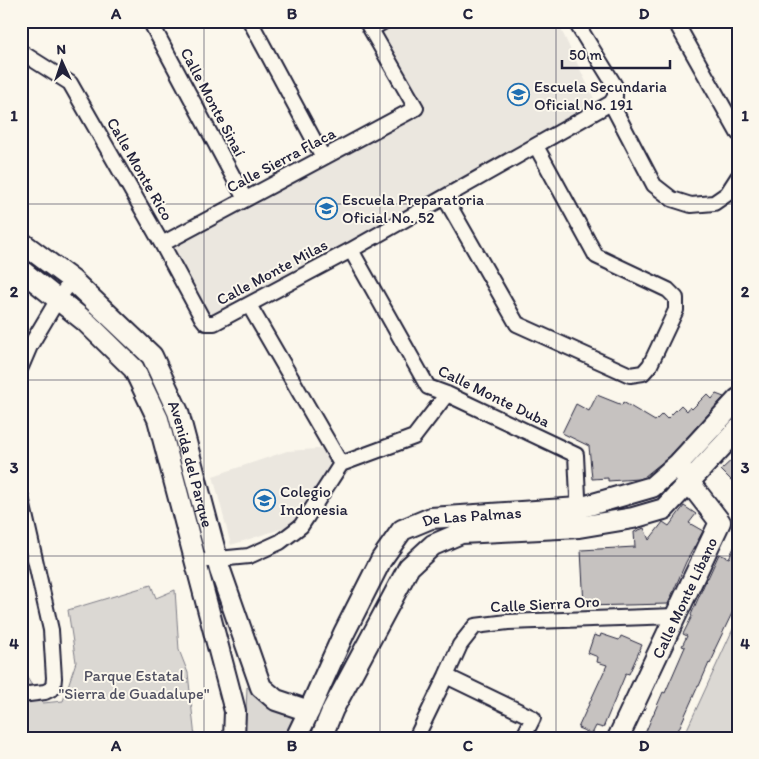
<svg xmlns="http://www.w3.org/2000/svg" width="759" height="759" font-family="Itim,sans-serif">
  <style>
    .built { fill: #ebe7df }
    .green { fill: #dbd8d3; stroke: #7e7d87 }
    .building { fill: #c6c2c0; stroke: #22223b }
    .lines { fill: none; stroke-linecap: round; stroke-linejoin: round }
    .street-casing { stroke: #22223b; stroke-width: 18 }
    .secondary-casing { stroke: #22223b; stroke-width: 24 }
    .street { stroke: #fbf7ec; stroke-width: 14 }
    .secondary { stroke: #fbf7ec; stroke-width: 20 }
    .grid { fill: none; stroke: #22223b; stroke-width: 1; stroke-opacity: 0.55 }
    .labels { text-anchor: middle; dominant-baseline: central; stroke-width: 4; stroke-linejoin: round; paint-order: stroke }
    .poi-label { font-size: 16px; fill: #22223b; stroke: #fbf7ec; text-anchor: start }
    .street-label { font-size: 16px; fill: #22223b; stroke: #fbf7ec }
    .park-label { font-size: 16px; fill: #505061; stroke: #fbf7ec }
    .neatline { fill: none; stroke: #22223b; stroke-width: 2 }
    .grid-label { font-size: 16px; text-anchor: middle; font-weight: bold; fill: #22223b }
  </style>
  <rect width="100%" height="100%" fill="#fbf7ec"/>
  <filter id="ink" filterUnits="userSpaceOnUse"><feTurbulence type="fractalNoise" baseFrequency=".02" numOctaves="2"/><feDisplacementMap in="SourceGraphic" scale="10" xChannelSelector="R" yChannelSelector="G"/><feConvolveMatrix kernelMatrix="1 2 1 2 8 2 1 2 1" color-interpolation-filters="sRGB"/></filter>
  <g filter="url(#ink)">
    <path class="built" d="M 391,21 L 557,21 L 598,107 L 209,322 L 166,245 L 420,109 L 375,30 Z
      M 332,448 L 330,463 L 293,525 L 231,545 L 213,476 L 287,451 Z"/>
    <path class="green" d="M 151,585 L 156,598 L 175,590 L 179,650 L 188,673 L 195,738 L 21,738 L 21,668 L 43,703 L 63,701 L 76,662 L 68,610 Z
      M 738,618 L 738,738 L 683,738 L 689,725 Z
      M 247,687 L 273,707 L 306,714 L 294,738 L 245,738 Z"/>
    <path class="building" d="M 707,394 L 712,399 L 716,394 L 724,397 L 670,456 L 644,477 L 638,479 L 608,481 L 608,478 L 592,479 L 589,446 L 562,433 L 576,404 L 589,411 L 597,395 L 622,405 L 623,402 L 655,421 L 662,414 L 667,419 L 681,405 L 687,411 L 690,407 L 692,409 Z
      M 738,454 L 738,487 L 721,470 Z
      M 684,506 L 696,514 L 689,523 L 703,531 L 686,562 L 668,604 L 584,606 L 581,550 L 635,547 L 634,532 L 644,528 L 649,540 L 663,522 L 669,526 Z
      M 738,539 L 738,603 L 735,609 L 734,609 L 714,651 L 716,651 L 710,664 L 709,663 L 699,686 L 698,686 L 677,733 L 674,738 L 643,738 L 663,692 L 665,693 L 685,647 L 682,646 L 687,636 L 683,634 L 692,616 L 691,615 L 707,578 L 708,578 L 719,554 L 729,558 Z
      M 601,634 L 619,640 L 621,636 L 642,645 L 629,674 L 626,673 L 603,728 L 596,726 L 592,734 L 578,728 L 607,665 L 597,662 L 598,657 L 588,653 L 594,635 L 600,637 Z"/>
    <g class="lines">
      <defs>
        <path id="street" d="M 150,21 L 245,199
          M 250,21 L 323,157
          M 675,21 L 738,133
          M 371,29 L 385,21
          M 21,52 L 70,83 L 162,244 L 202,318 L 206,323 L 214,323 L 351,250 L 611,103 L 615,97 L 615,86 L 575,21
          M 611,103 L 654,185 L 672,199 L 691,205 L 714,203 L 727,194 L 738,177
          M 445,198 L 517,324 L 630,375 L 643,373 L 650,365 L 676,310 L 676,298 L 668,290 L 596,256 L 536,146
          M 162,244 L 416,108 L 366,21
          M 351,250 L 428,387 L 447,394 L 576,455 L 579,517
          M 249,305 L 341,464
          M 21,367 L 30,346 L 58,299 L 72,280
          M 21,497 L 51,630 L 54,678 L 53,688 L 45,692 L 21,695
          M 208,560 L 249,556 L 280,542 L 301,526 L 341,464 L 414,437 L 447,394
          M 446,676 L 533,718 L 523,738
          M 416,738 L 446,676 L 460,645 L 475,626 L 508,622 L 675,616"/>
        <g id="secondary">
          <path id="s1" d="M 21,242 L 72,280 L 152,356 L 178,412 L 220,570 L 261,687 L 276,700 L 309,711"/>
          <path d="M 21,270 L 86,322 L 134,369 L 158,419 L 235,711 L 234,738"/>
          <path id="s2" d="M 296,738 L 309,711 L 344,633 L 381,560 L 402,530 L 431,518 L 579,508 L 652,487 L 678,464 L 738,399"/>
          <path d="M 321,738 L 333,709 L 409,567 L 433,545 L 461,533 L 579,527 L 633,518 L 664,509 L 738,429"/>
          <path id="s3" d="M 618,738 L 720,522 L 689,482 L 682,470"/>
        </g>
      </defs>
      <use href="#street" class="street-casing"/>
      <use href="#secondary" class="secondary-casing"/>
      <use href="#street" class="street"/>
      <use href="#secondary" class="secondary"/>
    </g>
  </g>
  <path class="grid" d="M 204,21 L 204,738M 380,21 L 380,738M 556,21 L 556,738M 21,204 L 738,204M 21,380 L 738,380M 21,556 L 738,556"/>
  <defs>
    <symbol id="school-ring" viewBox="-11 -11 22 22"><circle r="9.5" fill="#fbf7ec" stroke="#1f6fb2" stroke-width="1.5"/><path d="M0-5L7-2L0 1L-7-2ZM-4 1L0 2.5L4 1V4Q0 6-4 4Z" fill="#1f6fb2"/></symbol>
  </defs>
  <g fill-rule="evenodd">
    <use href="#school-ring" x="506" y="82" width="25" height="25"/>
    <use href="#school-ring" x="314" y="196" width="25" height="25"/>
    <use href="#school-ring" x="252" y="488" width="25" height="25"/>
  </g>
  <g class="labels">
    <g class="poi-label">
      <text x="534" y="86">Escuela Secundaria<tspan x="534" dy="18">Oficial No. 191</tspan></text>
      <text x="342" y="199">Escuela Preparatoria<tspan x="342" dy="18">Oficial No. 52</tspan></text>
      <text x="280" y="491">Colegio<tspan x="280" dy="18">Indonesia</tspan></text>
    </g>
    <g class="street-label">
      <text transform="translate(213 102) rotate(62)">Calle Monte Sinaí</text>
      <text transform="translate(281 160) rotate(-28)">Calle Sierra Flaca</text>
      <text transform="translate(140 169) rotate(60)">Calle Monte Rico</text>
      <text transform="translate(272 272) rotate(-28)">Calle Monte Milas</text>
      <text transform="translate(494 396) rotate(26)">Calle Monte Duba</text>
      <text stroke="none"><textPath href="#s1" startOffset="289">Avenida del Parque</textPath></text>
      <text stroke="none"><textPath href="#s2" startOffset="306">De Las Palmas</textPath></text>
      <text stroke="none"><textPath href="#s3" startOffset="155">Calle Monte Líbano</textPath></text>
      <text transform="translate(545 604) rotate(-3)">Calle Sierra Oro</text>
    </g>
    <g class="park-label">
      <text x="134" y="675">Parque Estatal<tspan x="134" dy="18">"Sierra de Guadalupe"</tspan></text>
    </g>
  </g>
  <rect width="759" height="759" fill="none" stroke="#fbf7ec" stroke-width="55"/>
  <g transform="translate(62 62) rotate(357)" stroke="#fbf7ec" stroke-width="4" paint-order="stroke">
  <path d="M0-4L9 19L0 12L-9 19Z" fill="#22223b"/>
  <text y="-8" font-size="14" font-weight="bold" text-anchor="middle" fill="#22223b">N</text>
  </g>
  <path d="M562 60v8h108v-8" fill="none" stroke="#22223b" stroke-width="2.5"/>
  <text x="569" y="60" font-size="15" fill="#22223b" stroke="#fbf7ec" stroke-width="4" paint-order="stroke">50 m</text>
  <rect x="28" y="28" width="704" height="704" class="neatline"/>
  <g class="grid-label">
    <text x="116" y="19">A</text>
    <text x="292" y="19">B</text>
    <text x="468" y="19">C</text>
    <text x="644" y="19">D</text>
    <text x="14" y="121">1</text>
    <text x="745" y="121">1</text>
    <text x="14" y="297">2</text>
    <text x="745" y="297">2</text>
    <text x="14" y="473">3</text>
    <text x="745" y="473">3</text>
    <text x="14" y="649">4</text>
    <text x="745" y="649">4</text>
    <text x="116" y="751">A</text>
    <text x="292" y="751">B</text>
    <text x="468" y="751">C</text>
    <text x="644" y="751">D</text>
  </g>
</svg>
